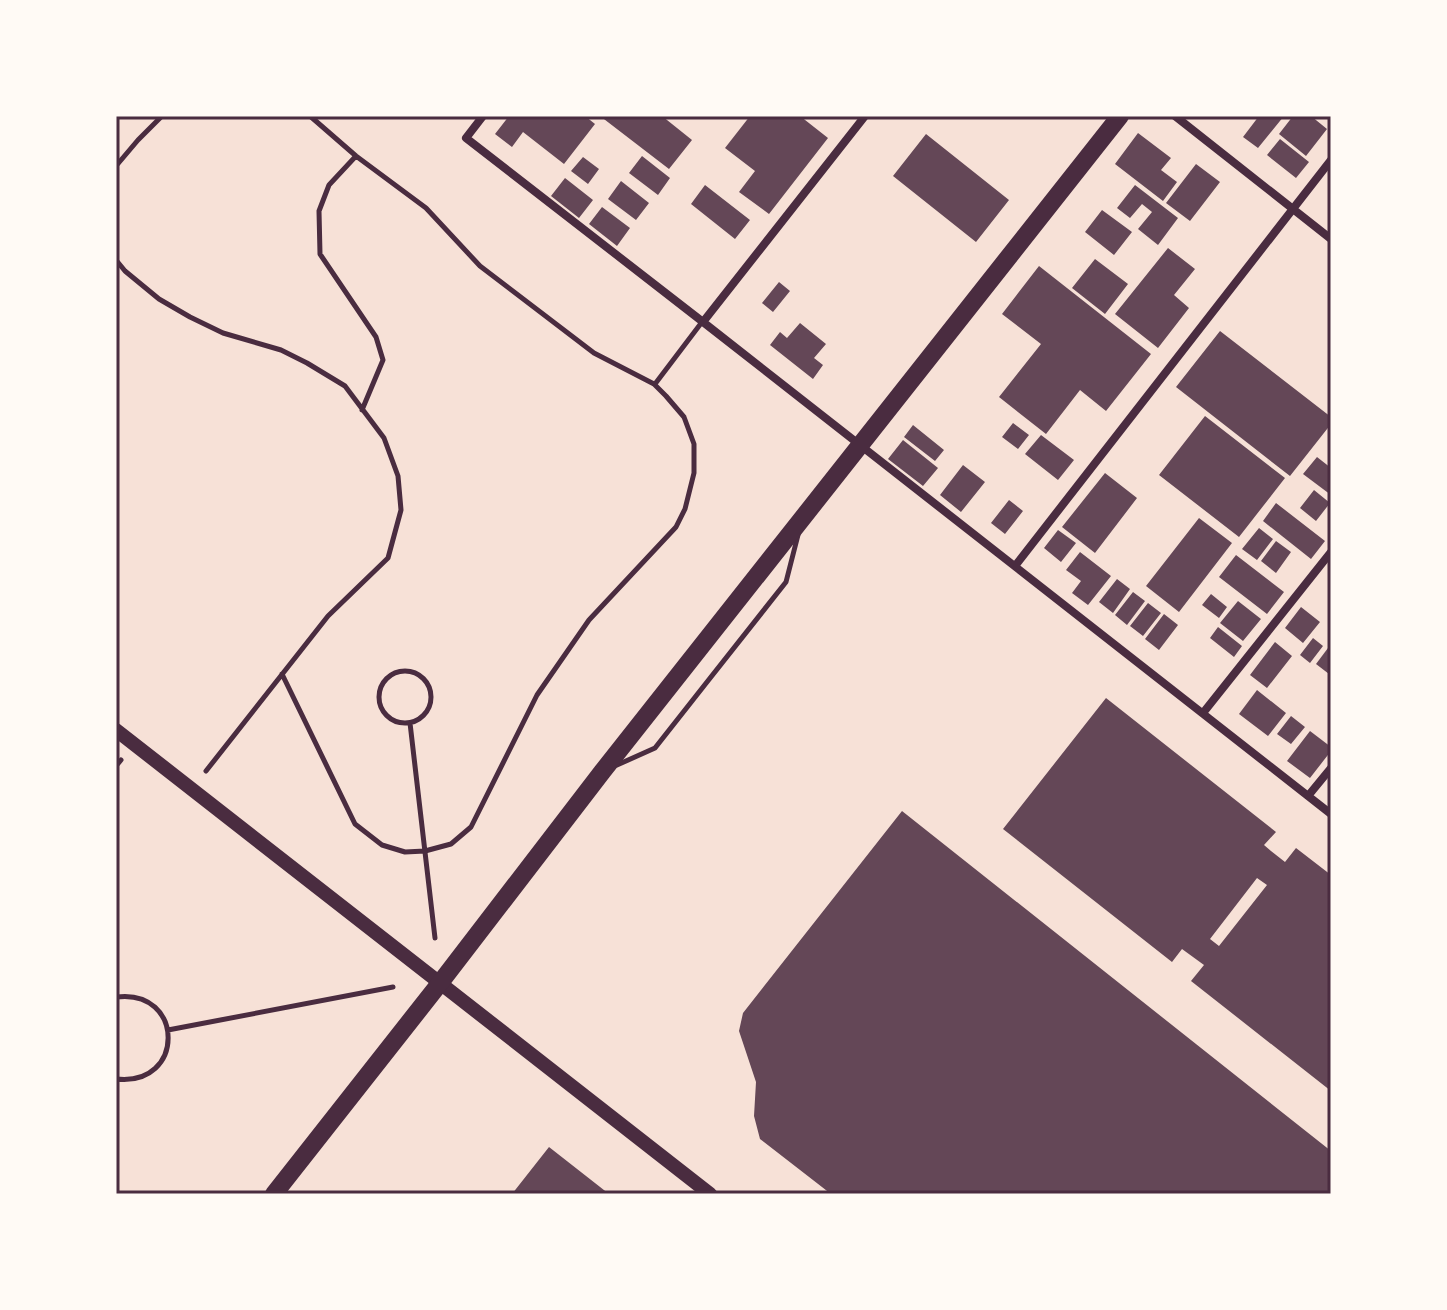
<svg xmlns="http://www.w3.org/2000/svg" width="1447" height="1310" font-family="'Source Serif 4',serif">
  <style>
    .building { fill: #644757; fill-rule: evenodd }
    .lines { fill: none; stroke-linecap: round; stroke-linejoin: round }
    .service { stroke: #4a2c40; stroke-width: 5 }
    .minor { stroke: #4a2c40; stroke-width: 8 }
    .tertiary { stroke: #4a2c40; stroke-width: 14 }
    .secondary { stroke: #4a2c40; stroke-width: 14 }
    .trunk { stroke: #4a2c40; stroke-width: 18 }
    .neatline { fill: none; stroke: #4a2c40; stroke-width: 3 }
  </style>
  <rect width="100%" height="100%" fill="#f7e1d7"/>
  <path class="building" d="M 509,116 L 585,116 L 595,124 L 564,164 L 523,132 L 512,147 L 495,134 Z
    M 600,116 L 662,116 L 692,140 L 669,169 Z
    M 750,116 L 800,116 L 828,138 L 769,214 L 739,192 L 755,171 L 725,148 Z
    M 1259,116 L 1284,116 L 1258,148 L 1243,137 Z
    M 1293,116 L 1311,116 L 1327,129 L 1306,156 L 1279,134 Z
    M 1138,133 L 1171,158 L 1161,170 L 1177,182 L 1163,201 L 1115,164 Z
    M 926,134 L 1009,200 L 976,242 L 893,176 Z
    M 1280,139 L 1309,162 L 1296,178 L 1267,155 Z
    M 642,156 L 670,178 L 658,195 L 629,173 Z
    M 583,157 L 599,169 L 588,184 L 571,171 Z
    M 1196,164 L 1220,182 L 1190,221 L 1166,203 Z
    M 565,178 L 593,200 L 579,218 L 551,196 Z
    M 621,181 L 649,203 L 636,220 L 608,199 Z
    M 705,185 L 750,220 L 735,239 L 691,204 Z
    M 1135,185 L 1178,218 L 1158,245 L 1138,229 L 1152,212 L 1142,204 L 1130,218 L 1117,208 Z
    M 602,207 L 630,228 L 617,246 L 589,224 Z
    M 1102,210 L 1132,232 L 1114,255 L 1085,232 Z
    M 1168,248 L 1195,269 L 1174,295 L 1189,308 L 1158,348 L 1115,314 Z
    M 1095,259 L 1128,284 L 1105,314 L 1072,288 Z
    M 1039,266 L 1151,354 L 1106,411 L 1080,390 L 1046,434 L 999,397 L 1041,344 L 1002,314 Z
    M 779,282 L 790,291 L 773,312 L 762,303 Z
    M 800,323 L 826,344 L 814,358 L 823,365 L 813,379 L 770,345 L 780,332 L 787,338 Z
    M 1220,331 L 1331,417 L 1331,424 L 1290,476 L 1176,387 Z
    M 1205,416 L 1285,478 L 1239,537 L 1159,475 Z
    M 1013,423 L 1029,435 L 1018,449 L 1002,437 Z
    M 913,425 L 944,450 L 935,461 L 904,437 Z
    M 1041,435 L 1074,460 L 1058,480 L 1025,454 Z
    M 903,440 L 938,468 L 923,486 L 888,459 Z
    M 1317,457 L 1331,468 L 1331,495 L 1303,474 Z
    M 963,465 L 985,482 L 961,512 L 940,495 Z
    M 1105,473 L 1137,498 L 1095,553 L 1062,527 Z
    M 1314,490 L 1330,503 L 1316,521 L 1300,508 Z
    M 1009,500 L 1023,511 L 1005,534 L 991,523 Z
    M 1276,503 L 1325,541 L 1311,559 L 1263,521 Z
    M 1199,518 L 1232,543 L 1179,612 L 1146,586 Z
    M 1259,528 L 1273,539 L 1257,560 L 1242,549 Z
    M 1058,530 L 1076,543 L 1061,562 L 1044,548 Z
    M 1276,541 L 1291,552 L 1276,573 L 1261,561 Z
    M 1080,552 L 1111,576 L 1088,605 L 1072,593 L 1081,581 L 1066,570 Z
    M 1236,555 L 1284,592 L 1267,614 L 1219,577 Z
    M 1117,579 L 1130,589 L 1113,613 L 1099,602 Z
    M 1133,592 L 1145,601 L 1127,625 L 1115,615 Z
    M 1211,594 L 1227,607 L 1219,618 L 1202,605 Z
    M 1238,601 L 1261,619 L 1243,641 L 1220,623 Z
    M 1148,603 L 1161,613 L 1143,636 L 1130,626 Z
    M 1301,607 L 1320,622 L 1303,643 L 1285,628 Z
    M 1164,614 L 1178,625 L 1159,650 L 1145,639 Z
    M 1218,627 L 1242,646 L 1234,657 L 1210,638 Z
    M 1313,638 L 1323,646 L 1310,663 L 1300,655 Z
    M 1275,642 L 1292,656 L 1267,688 L 1250,675 Z
    M 1331,644 L 1331,672 L 1329,674 L 1316,664 Z
    M 1257,690 L 1286,713 L 1268,736 L 1239,714 Z
    M 1106,698 L 1276,832 L 1264,845 L 1271,851 L 1285,862 L 1296,848 L 1331,875 L 1331,1091 L 1191,981 L 1204,965 L 1182,949 L 1172,962 L 1003,829 ZM 1257,878 L 1267,885 L 1219,946 L 1210,939 Z
    M 1291,716 L 1305,727 L 1291,744 L 1277,734 Z
    M 1310,731 L 1331,747 L 1331,751 L 1310,778 L 1287,761 Z
    M 902,811 L 1331,1151 L 1331,1194 L 831,1194 L 760,1139 L 754,1116 L 756,1082 L 739,1031 L 743,1013 Z
    M 549,1147 L 609,1194 L 512,1194 Z"/>
  <g class="lines">
    <path class="service" d="M 356,156 L 329,185 L 319,211 L 320,254 L 376,337 L 383,360 L 362,410
      M 116,166 L 138,140 L 162,116
      M 116,260 L 125,271 L 159,299 L 190,317 L 223,333 L 281,350 L 307,363 L 345,386 L 384,438 L 398,476 L 401,510 L 388,558 L 328,616 L 206,771
      M 655,384 L 702,322
      M379 697a26 26 0 1 1 52 0a26 26 0 1 1-52 0Z
      M 282,674 L 355,824 L 382,845 L 405,852 L 425,851 L 451,844 L 471,827 L 537,695 L 589,620 L 676,527 L 685,509 L 694,473 L 694,444 L 684,417 L 666,396 L 654,384 L 594,353 L 480,266 L 426,208 L 356,156 L 310,116
      M 410,723 L 435,938
      M 617,765 L 655,748 L 707,682 L 786,582 L 798,535
      M 116,766 L 121,760
      M 116,997 C 185,988 186,1087 116,1079
      M 168,1030 L 393,987"/>
    <path class="minor" d="M 483,116 L 466,138 L 703,322 L 1331,814
      M 1175,116 L 1331,239
      M 703,322 L 865,116
      M 1015,566 L 1331,160
      M 1203,713 L 1331,552
      M 1308,796 L 1331,768"/>
    <path class="tertiary" d="M 116,730 L 440,983"/>
    <path class="secondary" d="M 440,983 L 710,1194"/>
    <path class="trunk" d="M 274,1194 L 440,983 L 602,772 L 1120,116"/>
  </g>
  <rect width="1447" height="1310" fill="none" stroke="#fffaf5" stroke-width="236"/>
  <rect x="118" y="118" width="1211" height="1074" class="neatline"/>
</svg>
